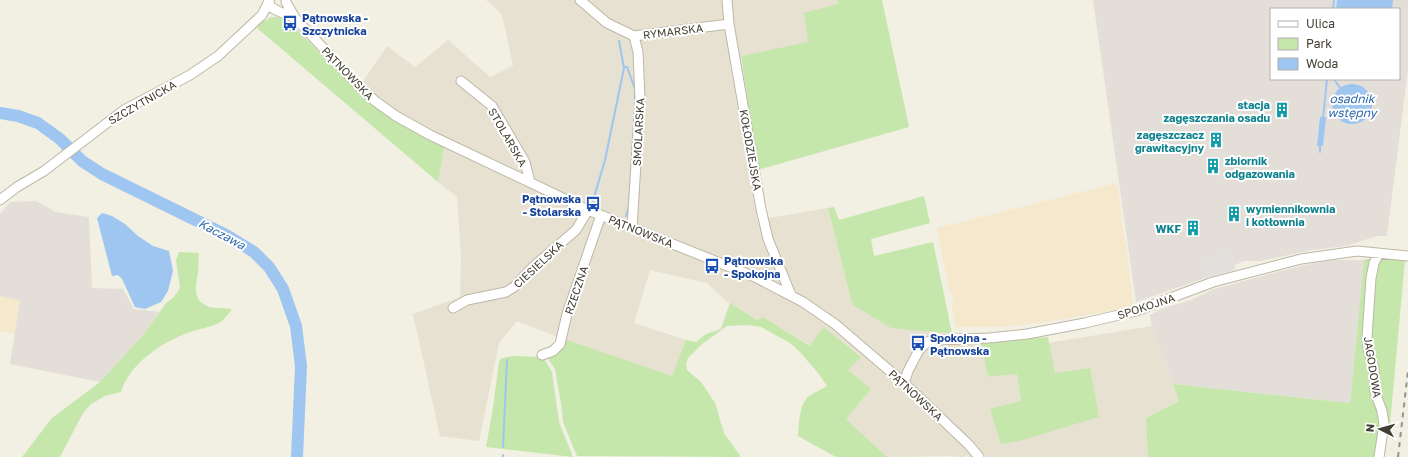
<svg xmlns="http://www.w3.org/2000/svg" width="1408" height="457" font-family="'Golos Text',sans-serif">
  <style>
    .residential { fill: #e6e1d1 }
    .commercial { fill: #f5e8cd }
    .industrial { fill: #e3dfd8; fill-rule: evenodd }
    .green { fill: #c5e7ab }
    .parking { fill: #e2e0dc }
    .water { fill: #9ec6f0 }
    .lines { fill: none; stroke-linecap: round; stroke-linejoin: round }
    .stream { stroke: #9ec6f0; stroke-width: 2 }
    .river { stroke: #9ec6f0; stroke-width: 12 }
    .minor-casing { stroke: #bdb7a6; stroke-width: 11 }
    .minor { stroke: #fff; stroke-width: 9 }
    .rail { stroke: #939393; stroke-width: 2; stroke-dasharray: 5 5; stroke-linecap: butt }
    .labels { text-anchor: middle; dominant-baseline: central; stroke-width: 4; stroke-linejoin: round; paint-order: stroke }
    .transit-label { font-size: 11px; font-weight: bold; fill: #164399; stroke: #fff; text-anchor: start }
    .street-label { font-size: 11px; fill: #433f33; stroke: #fff }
    .culture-label { font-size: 11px; font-weight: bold; fill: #0d838f; stroke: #fff; text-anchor: end }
    .water-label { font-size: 12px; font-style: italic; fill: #2d6aaf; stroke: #fff }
  </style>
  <rect width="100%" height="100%" fill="#f2efe3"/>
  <path class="residential" d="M 486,0 L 837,0 L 838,4 L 809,42 L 741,56 L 730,63 L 757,220 L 828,208 L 852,304 L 922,331 L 979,334 L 988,377 L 1017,374 L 1021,401 L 1001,444 L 1055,373 L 1048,343 L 1152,326 L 1179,401 L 1146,418 L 1148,457 L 969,457 L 967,455 L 964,457 L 949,456 L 887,457 L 846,419 L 871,389 L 848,370 L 861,356 L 823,328 L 811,346 L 763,317 L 757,320 L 725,300 L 707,283 L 650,270 L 634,323 L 686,340 L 672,376 L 578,345 L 517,321 L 499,343 L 479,441 L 440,436 L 413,314 L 460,297 L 461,256 L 457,197 L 438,182 L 443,146 L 357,90 L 387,46 L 415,67 L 448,40 L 490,77 L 513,66 L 502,14 Z"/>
  <path class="commercial" d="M 1117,183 L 1134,307 L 1045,322 L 1002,327 L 956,327 L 952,306 L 953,297 L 949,290 L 937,228 Z
    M 0,296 L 20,300 L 15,334 L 0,331 Z"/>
  <path class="industrial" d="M 1093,0 L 1408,0 L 1408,69 L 1387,236 L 1377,236 L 1346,246 L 1312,250 L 1261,261 L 1244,261 L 1235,265 L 1234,270 L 1202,279 L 1136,302 ZM 1271,9 L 1399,9 L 1399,79 L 1271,79 Z
    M 36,201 L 56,212 L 89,217 L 92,288 L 123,289 L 134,309 L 160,312 L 142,336 L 100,382 L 10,364 L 20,300 L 0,296 L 0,214 L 10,202 Z
    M 1333,260 L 1364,260 L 1350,403 L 1173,384 L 1152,326 L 1150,315 L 1161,309 L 1191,300 L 1214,289 L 1304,265 Z"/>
  <path class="green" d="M 837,0 L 882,0 L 909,127 L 758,170 L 741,56 L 808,42 L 804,13 L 838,4 Z
    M 271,17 L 278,17 L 286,20 L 285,23 L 289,26 L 292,25 L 357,90 L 444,146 L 438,182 L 257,28 L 263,20 L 265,21 Z
    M 924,196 L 930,223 L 871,239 L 874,256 L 933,242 L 952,333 L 922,331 L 891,328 L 852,304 L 828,208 L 834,207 L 839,220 Z
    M 179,252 L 199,253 C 198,259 199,266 198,272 C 196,285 192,300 207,306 C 215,310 224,306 232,310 C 228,314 224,320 219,323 C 210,327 199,329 190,332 C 162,342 130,363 121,392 L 105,396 L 91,404 L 83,413 L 60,457 L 22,457 L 52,418 L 100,382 L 142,336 L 160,312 L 165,304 L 174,297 L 180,288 L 176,260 Z
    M 1381,257 L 1405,260 L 1390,424 L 1379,393 L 1370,336 L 1375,278 L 1377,267 Z
    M 1371,258 L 1373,258 L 1366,307 L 1381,422 L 1377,457 L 1148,457 L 1146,418 L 1179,401 L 1173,384 L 1350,403 L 1364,260 Z
    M 730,303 L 757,320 L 763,317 L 810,346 L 823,327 L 861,357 L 848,370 L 871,389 L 846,419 L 887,457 L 836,457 L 798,436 C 799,424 799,407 807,398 C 812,393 821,390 827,386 L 818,373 L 800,352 L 790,343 L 761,327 L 748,325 L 727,326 L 702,344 L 688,358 L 686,364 L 687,370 L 701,382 L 715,403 L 724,433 L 741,457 L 577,456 L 563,422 L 562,410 L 555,369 L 546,356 L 564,339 L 672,376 L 686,340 L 696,342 L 706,334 L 721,329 Z
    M 1048,337 L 1055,373 L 1090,368 L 1099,417 L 1022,440 L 1001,444 L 990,409 L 1021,401 L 1017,374 L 988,377 L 981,343 Z
    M 513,356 L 543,357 L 552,372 L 559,422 L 573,457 L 486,447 L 493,408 L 499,362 L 502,358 Z"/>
  <path class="parking" d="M 1231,251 L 1235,265 L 1234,270 L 1207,277 L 1201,261 Z"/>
  <path class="water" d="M 1337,0 L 1393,0 L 1392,9 L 1336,9 Z
    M1332 104a20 20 0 1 1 40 0a20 20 0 1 1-40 0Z
    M 1320,117 L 1326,117 L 1323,146 L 1317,146 Z
    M 102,213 L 112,216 L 125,224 L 138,236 L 153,246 L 169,251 L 173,271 L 168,291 L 161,302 L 145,309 L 135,307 L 122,279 L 118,275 L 112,276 L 97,218 Z"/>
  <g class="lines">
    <path class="stream" d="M 1333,9 L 1334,0
      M 624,67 L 627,67 L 635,89 L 635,111 L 629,207 L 626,216
      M 1334,79 L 1340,88
      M 1323,119 L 1327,79
      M 1320,152 L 1320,144
      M 593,201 L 605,160 L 624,68 L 619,41
      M 503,447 L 507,360
      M 503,457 L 503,455"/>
    <path class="river" d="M 0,113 L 18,116 L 38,123 L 60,139 L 82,161 L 102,174 L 228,236 L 254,252 L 269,267 L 283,289 L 296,326 L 301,366 L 297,457"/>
    <defs>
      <path id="minor" d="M 269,0 L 270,6 C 275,12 287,13 295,18
        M 580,0 L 607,23 L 634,36 L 729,24
        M 727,0 L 729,24 L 761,209 L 768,239 L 791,295
        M 286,2 L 295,18 L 357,84 L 375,101 L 396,116 L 430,135 L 588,210 L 755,277 L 803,302 L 835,324 L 904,383 L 969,445 L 979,457
        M 461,81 L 492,106 L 525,162 L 530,182
        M 0,200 L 17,187 L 44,171 L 124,110 L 190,75 L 218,56 L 262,15 L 269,1
        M 632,228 L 640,99 L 638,52 L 634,36
        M 1379,253 L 1374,263 L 1371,278 L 1367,337 L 1368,348 L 1374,368 L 1375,392 L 1382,411 L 1384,424 L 1379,457
        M 453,308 L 467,300 L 506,292 L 514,287 L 533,267 L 576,230 L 588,210
        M 542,355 L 553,351 L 560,344 L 567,314 L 601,215
        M 904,383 L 908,371 L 919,350 L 927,342 L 938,340 L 989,338 L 1027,334 L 1085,323 L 1136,311 L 1213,282 L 1301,259 L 1357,251 L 1408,256"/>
    </defs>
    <use href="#minor" class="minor-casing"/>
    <use href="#minor" class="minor"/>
    <path class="rail" d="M 1398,457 L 1408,371"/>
  </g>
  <defs>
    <symbol id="bus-bare" viewBox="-9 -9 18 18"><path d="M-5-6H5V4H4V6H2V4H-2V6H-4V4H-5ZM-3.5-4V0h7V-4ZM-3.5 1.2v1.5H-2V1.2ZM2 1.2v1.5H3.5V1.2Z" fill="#1a4fb4" stroke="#fff" stroke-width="2.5" paint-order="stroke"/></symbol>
    <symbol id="building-bare" viewBox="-9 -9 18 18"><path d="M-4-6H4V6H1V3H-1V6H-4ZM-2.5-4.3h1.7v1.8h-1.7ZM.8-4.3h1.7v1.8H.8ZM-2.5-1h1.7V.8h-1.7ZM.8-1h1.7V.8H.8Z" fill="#0f9aa8" stroke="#fff" stroke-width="2.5" paint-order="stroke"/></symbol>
  </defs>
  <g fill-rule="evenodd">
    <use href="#bus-bare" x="279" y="12" width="22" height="22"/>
    <use href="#building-bare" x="1271" y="99" width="22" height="22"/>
    <use href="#building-bare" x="1205" y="129" width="22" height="22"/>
    <use href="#building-bare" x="1202" y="155" width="22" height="22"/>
    <use href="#bus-bare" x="582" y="193" width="22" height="22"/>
    <use href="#building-bare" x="1223" y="203" width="22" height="22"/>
    <use href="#building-bare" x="1182" y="217" width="22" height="22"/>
    <use href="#bus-bare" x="701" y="255" width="22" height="22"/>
    <use href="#bus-bare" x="907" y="332" width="22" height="22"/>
  </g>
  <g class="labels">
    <g class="transit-label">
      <text x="302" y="17">Pątnowska -<tspan x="302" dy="13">Szczytnicka</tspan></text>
      <text x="581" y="198" text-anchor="end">Pątnowska<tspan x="581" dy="13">- Stolarska</tspan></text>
      <text x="724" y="260">Pątnowska<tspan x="724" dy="13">- Spokojna</tspan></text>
      <text x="930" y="337">Spokojna -<tspan x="930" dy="13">Pątnowska</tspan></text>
    </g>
    <g class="street-label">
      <text transform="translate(673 31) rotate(-7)">RYMARSKA</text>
      <text transform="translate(348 73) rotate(46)">PĄTNOWSKA</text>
      <text transform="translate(142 102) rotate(-30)">SZCZYTNICKA</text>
      <text transform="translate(638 132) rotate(-87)">SMOLARSKA</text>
      <text transform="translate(508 137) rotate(60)">STOLARSKA</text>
      <text transform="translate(751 150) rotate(80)">KOŁODZIEJSKA</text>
      <text transform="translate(641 231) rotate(22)">PĄTNOWSKA</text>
      <text transform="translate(538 264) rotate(-43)">CIESIELSKA</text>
      <text transform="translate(576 290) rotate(-71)">RZECZNA</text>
      <text transform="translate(1146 306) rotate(-18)">SPOKOJNA</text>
      <text transform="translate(1373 367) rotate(81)">JAGODOWA</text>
      <text transform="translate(916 395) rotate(43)">PĄTNOWSKA</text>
    </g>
    <g class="culture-label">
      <text x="1270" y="104">stacja<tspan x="1270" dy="13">zagęszczania osadu</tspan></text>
      <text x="1204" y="134">zagęszczacz<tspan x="1204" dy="13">grawitacyjny</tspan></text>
      <text x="1225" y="160" text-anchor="start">zbiornik<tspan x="1225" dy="13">odgazowania</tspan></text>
      <text x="1246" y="208" text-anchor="start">wymiennikownia<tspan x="1246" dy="13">i kotłownia</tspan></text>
      <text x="1181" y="228">WKF</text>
    </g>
    <g class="water-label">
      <text x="1352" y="98">osadnik<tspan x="1352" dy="14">wstępny</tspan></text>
      <text transform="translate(222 234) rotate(28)">Kaczawa</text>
    </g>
  </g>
  <rect x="1270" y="8" width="130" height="72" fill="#ffffff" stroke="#b4b2ad"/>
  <rect x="1278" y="21" width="20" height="6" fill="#ffffff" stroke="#b4b2ad"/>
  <text x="1306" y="28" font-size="12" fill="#433f33">Ulica</text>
  <rect x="1278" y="38" width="20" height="12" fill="#c5e7ab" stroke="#b4b2ad"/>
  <text x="1306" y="48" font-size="12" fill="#433f33">Park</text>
  <rect x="1278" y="58" width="20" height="12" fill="#9ec6f0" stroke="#b4b2ad"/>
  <text x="1306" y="68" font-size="12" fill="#433f33">Woda</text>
  <g transform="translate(1380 429) rotate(276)" stroke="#ffffff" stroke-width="3" paint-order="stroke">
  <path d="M0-3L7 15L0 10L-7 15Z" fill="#433f33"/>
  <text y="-6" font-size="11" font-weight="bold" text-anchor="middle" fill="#433f33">N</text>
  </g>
</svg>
